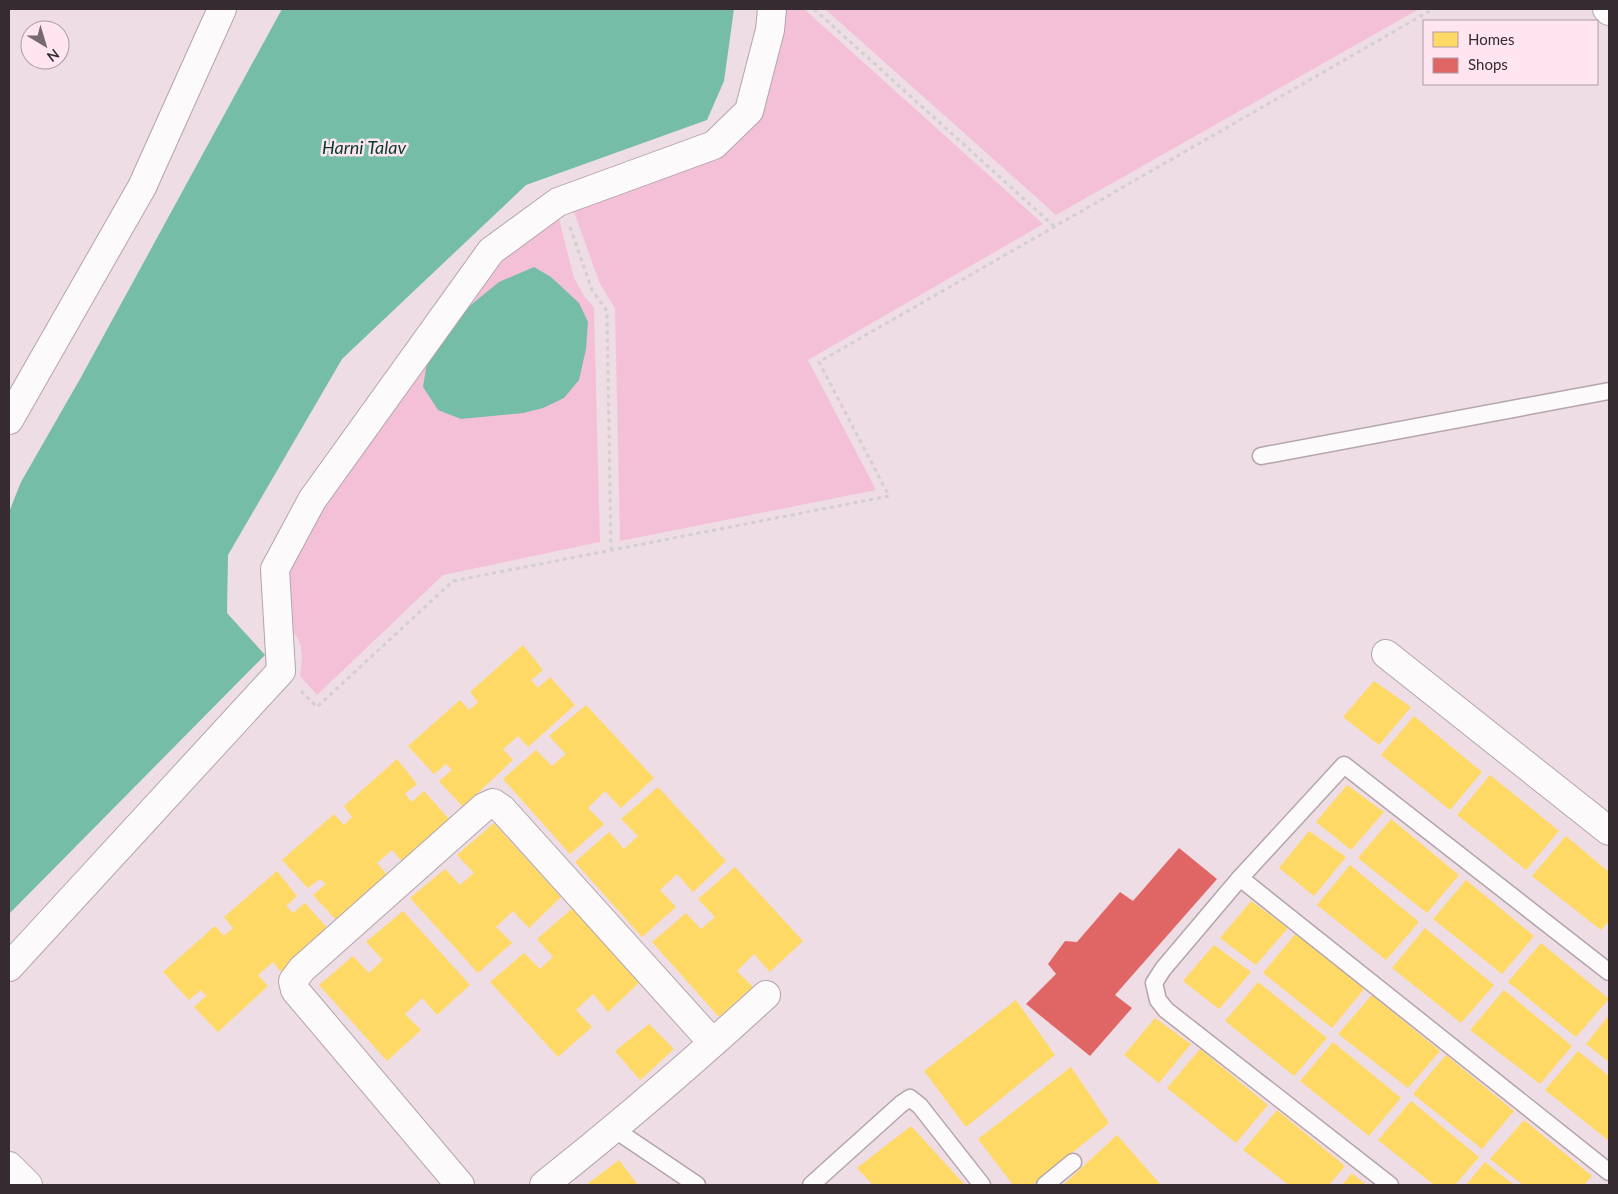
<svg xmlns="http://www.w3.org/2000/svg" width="1618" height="1194" font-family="Lato,sans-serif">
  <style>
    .green { fill: #f4c0d7 }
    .water { fill: #75bda7 }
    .homes { fill: #ffd966 }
    .shops { fill: #e06666 }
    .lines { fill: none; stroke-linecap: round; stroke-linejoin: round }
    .lane-casing { stroke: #b3a5ab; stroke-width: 19 }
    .street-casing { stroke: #b3a5ab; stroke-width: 30 }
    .path { stroke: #d3cfd0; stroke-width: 3; stroke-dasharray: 4 4; stroke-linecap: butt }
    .lane { stroke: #fcfafb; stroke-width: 16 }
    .street { stroke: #fcfafb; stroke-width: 28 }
    .labels { text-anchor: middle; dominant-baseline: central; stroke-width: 5; stroke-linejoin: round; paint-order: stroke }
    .water-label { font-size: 18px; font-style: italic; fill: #083a2c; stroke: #fee5f0 }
  </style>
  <rect width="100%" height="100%" fill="#eedde4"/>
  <path class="green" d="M 781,9 L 804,9 L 1043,224 L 808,360 L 876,490 L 620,541 L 615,308 L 600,284 L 573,209 L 721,155 Z
    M 825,9 L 1419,9 L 1056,215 Z
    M 559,219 L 574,278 L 584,296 L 594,308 L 600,542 L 443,575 L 317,695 L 300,676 L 302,657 L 300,643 L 287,620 L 283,573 L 317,502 L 494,258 Z"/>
  <path class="water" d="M 282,9 L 734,9 L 724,81 L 707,120 L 526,185 L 342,359 L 228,555 L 227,613 L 265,655 L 9,914 L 9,512 L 21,482 L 80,379 Z
    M 534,267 L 551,277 L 579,303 L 588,322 L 586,349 L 579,380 L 564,398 L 543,408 L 523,413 L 461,419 L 438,410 L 423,387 L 428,357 L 461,313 L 499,282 Z"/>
  <path class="homes" d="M 523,645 L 543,670 L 531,680 L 538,688 L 550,677 L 575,705 L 528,747 L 518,736 L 503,749 L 513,760 L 463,807 L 439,781 L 452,770 L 446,764 L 434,774 L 408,746 L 460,700 L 469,710 L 478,702 L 470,692 Z
    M 1374,681 L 1411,707 L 1379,745 L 1343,717 Z
    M 586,705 L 654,778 L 621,808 L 605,791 L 588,808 L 604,824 L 570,854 L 503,779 L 536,750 L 552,766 L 566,754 L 549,736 Z
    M 1414,716 L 1482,772 L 1450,810 L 1381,755 Z
    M 397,759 L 417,784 L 405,794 L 412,802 L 424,791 L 449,819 L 402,861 L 392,850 L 377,863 L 387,875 L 337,921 L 313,895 L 326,884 L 320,879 L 308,888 L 282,860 L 334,814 L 344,825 L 352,817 L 344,806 Z
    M 1490,775 L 1559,831 L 1526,870 L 1457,815 Z
    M 1347,785 L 1384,812 L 1351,850 L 1316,822 Z
    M 658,787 L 726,861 L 693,892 L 677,874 L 660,890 L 676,907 L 642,937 L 575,862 L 609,832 L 624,849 L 638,836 L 621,819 Z
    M 1391,819 L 1459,875 L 1427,913 L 1358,858 Z
    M 494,823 L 561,897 L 529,928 L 513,911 L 496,927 L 512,943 L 478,973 L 410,898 L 445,869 L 460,885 L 474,873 L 457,855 Z
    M 1309,831 L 1346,857 L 1314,896 L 1279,868 Z
    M 1566,836 L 1609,872 L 1609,921 L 1601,930 L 1532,876 Z
    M 1350,865 L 1419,922 L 1386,960 L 1317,905 Z
    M 735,867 L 803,941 L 770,972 L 754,954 L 737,971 L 753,987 L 719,1017 L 652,942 L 686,913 L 701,929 L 715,917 L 698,899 Z
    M 277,871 L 297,896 L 286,906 L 293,913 L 305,903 L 330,931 L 282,973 L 273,962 L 258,975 L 268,986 L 218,1032 L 194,1007 L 206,996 L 201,990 L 189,1000 L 163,972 L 215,926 L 224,936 L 233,928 L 224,917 Z
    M 1466,880 L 1534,936 L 1502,974 L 1433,919 Z
    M 1251,901 L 1288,928 L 1256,965 L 1220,938 Z
    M 574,907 L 641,981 L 608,1012 L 593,994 L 576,1010 L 592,1027 L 558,1057 L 490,982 L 524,953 L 540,969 L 553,957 L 537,939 Z
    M 403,911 L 470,985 L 437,1015 L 422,998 L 405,1014 L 421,1030 L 387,1061 L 319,985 L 353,956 L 369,973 L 383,960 L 366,942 Z
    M 1425,928 L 1494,985 L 1461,1023 L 1392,968 Z
    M 1296,933 L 1364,989 L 1332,1028 L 1263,973 Z
    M 1541,943 L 1609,999 L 1576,1037 L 1508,982 Z
    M 1214,945 L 1251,972 L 1219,1009 L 1183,981 Z
    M 1258,982 L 1327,1038 L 1294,1076 L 1225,1021 Z
    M 1504,990 L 1572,1046 L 1540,1084 L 1470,1030 Z
    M 1372,995 L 1440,1051 L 1408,1088 L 1338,1034 Z
    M 1016,1000 L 1055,1055 L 966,1127 L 924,1071 Z
    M 1609,1015 L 1609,1062 L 1586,1044 Z
    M 1155,1018 L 1191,1044 L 1159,1083 L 1124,1055 Z
    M 649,1024 L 674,1049 L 640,1080 L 615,1051 Z
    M 1333,1042 L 1401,1098 L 1369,1136 L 1300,1081 Z
    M 1200,1049 L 1268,1105 L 1236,1143 L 1167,1088 Z
    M 1578,1051 L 1609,1076 L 1609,1141 L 1545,1090 Z
    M 1446,1055 L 1514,1111 L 1482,1149 L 1413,1094 Z
    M 1071,1067 L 1109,1123 L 1032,1185 L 1013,1185 L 978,1139 Z
    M 1411,1101 L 1479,1157 L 1455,1185 L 1434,1185 L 1378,1140 Z
    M 1277,1110 L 1345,1166 L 1329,1185 L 1289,1185 L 1243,1150 Z
    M 1524,1120 L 1592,1176 L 1584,1185 L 1523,1185 L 1490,1159 Z
    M 911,1126 L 965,1185 L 873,1185 L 857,1168 Z
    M 1117,1135 L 1161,1185 L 1063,1185 Z
    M 619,1160 L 638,1185 L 586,1185 Z
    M 1485,1162 L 1514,1185 L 1466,1185 Z
    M 1352,1173 L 1366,1185 L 1342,1185 Z"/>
  <path class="shops" d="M 1179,848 L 1217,879 L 1115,995 L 1132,1008 L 1090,1056 L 1026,1004 L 1056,974 L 1048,964 L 1065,941 L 1077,942 L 1120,892 L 1133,901 Z"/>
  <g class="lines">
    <defs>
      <path id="lane" d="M 1261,456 L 1609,391
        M 1240,878 L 1609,1172
        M 614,1129 L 697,1185
        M 811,1185 L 901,1104 L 910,1098 L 920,1106 L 982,1185
        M 1045,1185 L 1073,1162
        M 1390,1185 L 1166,1010 L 1158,1000 L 1154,983 L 1163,969 L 1240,878 L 1344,765 L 1609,972"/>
      <path id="street" d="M 1607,9 L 1609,11
        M 9,420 L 142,187 L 222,9
        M 1386,654 L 1609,831
        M 9,967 L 281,671 L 275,569 L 312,500 L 491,251 L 558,202 L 714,145 L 749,111 L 770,30 L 772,9
        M 9,1166 L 28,1185
        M 460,1185 L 295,990 L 293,981 L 302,969 L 484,807 L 493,803 L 502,809 L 713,1043
        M 544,1185 C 621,1124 694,1061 766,995"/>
    </defs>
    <use href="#lane" class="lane-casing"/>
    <use href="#street" class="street-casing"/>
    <path class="path" d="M 814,9 L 1055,227
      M 570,227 L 592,290 L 607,311 L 611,550
      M 301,691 L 317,707 L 453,581 L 889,496 L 819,362 L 1433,9"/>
    <use href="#lane" class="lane"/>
    <use href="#street" class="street"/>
  </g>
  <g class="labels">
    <g class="water-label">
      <text x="364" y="147">Harni Talav</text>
    </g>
  </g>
  <rect width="1618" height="1194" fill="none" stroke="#362b30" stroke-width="20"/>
  <rect x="1423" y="20" width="175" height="65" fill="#fee5f0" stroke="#ae9ba3"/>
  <rect x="1433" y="32" width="25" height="15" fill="#ffd966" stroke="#ae9ba3"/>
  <text x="1468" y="45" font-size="15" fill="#362b30">Homes</text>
  <rect x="1433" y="58" width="25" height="15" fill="#e06666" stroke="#ae9ba3"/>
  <text x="1468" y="70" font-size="15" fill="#362b30">Shops</text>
  <g transform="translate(45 45) rotate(142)"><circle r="24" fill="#fee5f0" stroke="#ae9ba3"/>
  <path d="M0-4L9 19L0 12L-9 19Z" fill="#76696f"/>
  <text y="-8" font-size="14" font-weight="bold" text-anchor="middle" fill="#362b30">N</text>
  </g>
</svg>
